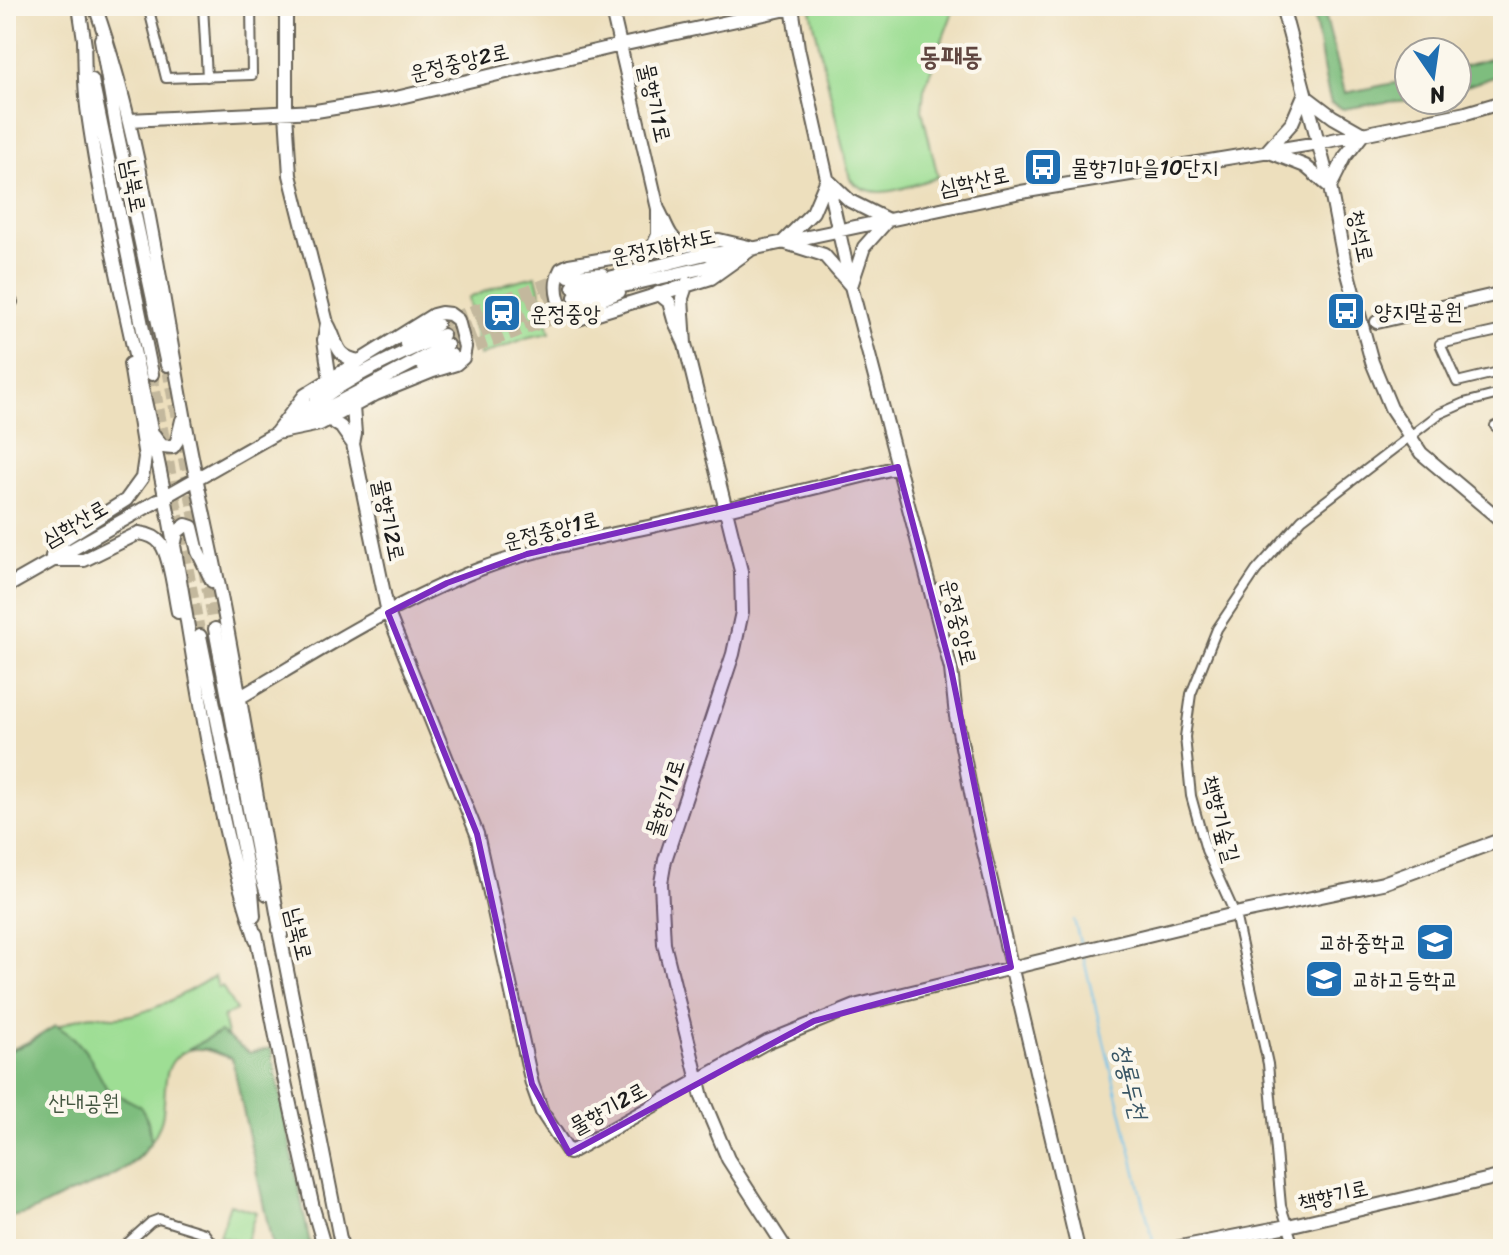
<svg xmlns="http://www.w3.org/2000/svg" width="1509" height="1255" font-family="Sriracha,'Poor Story',sans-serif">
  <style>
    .green { fill: #9ede94; stroke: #5d7d58; stroke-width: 2 }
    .forest { fill: #7ebd7e; stroke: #4d6c4d; stroke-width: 2 }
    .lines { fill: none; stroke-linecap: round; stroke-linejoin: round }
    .stream { stroke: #70c2ec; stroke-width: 2 }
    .secondary-tunnel { stroke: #c3b89d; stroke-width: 12; stroke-dasharray: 12 6; stroke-linecap: butt }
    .street-casing { stroke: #656054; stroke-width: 12 }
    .secondary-casing { stroke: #656054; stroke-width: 16 }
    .street { stroke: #fff; stroke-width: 8 }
    .secondary { stroke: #fff; stroke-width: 12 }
    .marked { fill: #7b2cbf; fill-opacity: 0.2; stroke: #7b2cbf; stroke-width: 6; stroke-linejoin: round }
    .labels { text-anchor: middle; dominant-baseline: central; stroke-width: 8; stroke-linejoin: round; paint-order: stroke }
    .street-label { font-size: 22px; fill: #1c1c1c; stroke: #fbf7ec }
    .poi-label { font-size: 22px; fill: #1c1c1c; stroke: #fbf7ec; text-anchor: start }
    .park-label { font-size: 22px; fill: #435640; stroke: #fbf7ec }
    .water-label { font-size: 24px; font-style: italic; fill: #395665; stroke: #fbf7ec }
    .quarter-label { font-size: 26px; font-weight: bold; fill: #604640; stroke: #fbf7ec }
  </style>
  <rect width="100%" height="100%" fill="#fbf7ec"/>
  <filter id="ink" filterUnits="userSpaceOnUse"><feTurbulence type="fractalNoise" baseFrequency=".0125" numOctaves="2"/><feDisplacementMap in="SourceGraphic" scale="16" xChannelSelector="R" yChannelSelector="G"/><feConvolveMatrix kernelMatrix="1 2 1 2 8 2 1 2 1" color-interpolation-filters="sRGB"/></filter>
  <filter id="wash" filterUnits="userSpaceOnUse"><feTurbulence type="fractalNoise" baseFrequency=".006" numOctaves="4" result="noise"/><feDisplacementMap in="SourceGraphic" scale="32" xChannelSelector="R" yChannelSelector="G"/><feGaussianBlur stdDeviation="1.8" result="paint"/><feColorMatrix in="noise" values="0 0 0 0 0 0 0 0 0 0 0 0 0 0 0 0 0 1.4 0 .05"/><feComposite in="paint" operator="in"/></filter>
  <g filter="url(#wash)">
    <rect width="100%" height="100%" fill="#eddfbd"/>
    <path class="green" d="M 810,6 L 955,6 L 924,89 L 922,110 L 938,177 C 909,185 874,205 850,179 Z
      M 536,276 L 550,333 L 529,337 L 480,356 L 468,298 L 507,283 Z
      M 215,976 L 218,988 L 222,986 L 236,1010 L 223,1017 L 232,1058 C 213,1054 197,1041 179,1055 C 158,1070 169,1103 160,1125 C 139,1172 107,1179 64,1196 C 42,1205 31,1216 6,1217 L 6,1052 C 34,1041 56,1024 86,1016 C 96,1013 106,1018 117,1017 C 152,1015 185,992 215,976 Z
      M 230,1204 L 256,1212 L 245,1244 L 219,1236 Z"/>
    <path class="forest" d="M 1311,6 L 1323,6 L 1345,93 L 1409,80 L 1409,100 L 1415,100 L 1386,102 L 1343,109 L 1331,103 C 1321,71 1321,38 1311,6 Z
      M 1503,55 L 1503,74 L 1457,89 L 1457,68 Z
      M 56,1025 L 74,1038 L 88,1054 L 107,1089 L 140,1106 L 148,1121 L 151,1141 C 126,1176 101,1181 64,1196 C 42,1205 31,1216 6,1217 L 6,1052 L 27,1044 Z
      M 220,1032 L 249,1053 L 271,1048 L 311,1249 L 273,1249 L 232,1058 L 207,1049 L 188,1049 Z"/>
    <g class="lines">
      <path class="stream" d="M 1074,920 L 1081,946
        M 1083,956 L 1155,1249"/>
    </g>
  </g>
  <g filter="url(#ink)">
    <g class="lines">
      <path class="secondary-tunnel" d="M 437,324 L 566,277
        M 443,335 L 573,287
        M 447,345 L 575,297
        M 458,353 L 576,310
        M 168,369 L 198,536
        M 152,374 L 200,636
        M 204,569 L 215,629"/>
      <defs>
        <path id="street" d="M 148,6 L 166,78 L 252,75 L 251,6
          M 203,6 L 207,77
          M 6,233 L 9,235 L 6,239
          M 6,298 L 13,302 L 6,313
          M 1503,330 L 1440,344 L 1457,382 L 1503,371
          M 6,351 L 11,359 L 6,371
          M 1503,424 L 1495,426 L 1503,432
          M 121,1249 L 151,1222 L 159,1219 L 204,1233 L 211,1242 L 212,1249
          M 1295,1249 L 1281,1206 L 1268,1064 L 1235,914 L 1206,850 L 1191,796 L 1185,737 L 1191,694 L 1217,629 L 1256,571 L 1302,519 L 1439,414 L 1464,403 L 1503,393"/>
        <path id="secondary" d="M 79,6 L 85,46
          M 95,6 C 141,136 158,274 183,409 C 195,479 212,548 225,617 C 245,723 262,829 281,935
          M 286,6 L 286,113 L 290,175 L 327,323
          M 611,6 L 658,209
          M 792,6 L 798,48 L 851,286 L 951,669 L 956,716 L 975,813 L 1078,1249
          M 1282,6 L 1330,187 L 1344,259 L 1372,362 L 1391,408 L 1421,453 L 1503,522
          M 101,39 L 117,131 L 167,365
          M 84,41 C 85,65 84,90 88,114 C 107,248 143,379 168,512 C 195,654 210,801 256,939
          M 92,80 L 152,374
          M 1304,95 L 1333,117 L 1363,134 L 1345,157 L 1330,187 L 1305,166 L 1267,151 L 1292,123 Z
          M 129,120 L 316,111 L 396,98 L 621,45 L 792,8
          M 827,179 L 850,201 L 888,220 L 864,247 L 851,286 L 824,255 L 783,242 L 813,212 Z
          M 719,240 L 753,248 L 711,278 L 578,319 C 557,315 552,286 561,269 L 569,265 Z
          M 651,251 L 658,235 L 658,209 C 666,223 668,237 682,246
          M 737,252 L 1021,192 L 1318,143 L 1466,113 L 1503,102
          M 569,276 L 602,274
          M 573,287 L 705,254 L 737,252 L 707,267 L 575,297
          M 658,293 L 669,302 L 674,320 L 685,344 L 682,298 L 687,283
          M 578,309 L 619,292
          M 441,313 L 450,314 L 458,320 L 465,347 L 463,358 L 456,364 L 433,371 L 376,394 L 320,424 L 276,433 L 305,395 L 433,315 Z
          M 1377,322 L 1503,293
          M 406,344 L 437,324
          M 685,344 L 741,571 L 742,612 L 733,654 L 665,860 L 661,883 L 664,944 L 702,1097 L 728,1159 L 786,1249
          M 422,365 L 451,355
          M 330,380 L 324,340 L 327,323 C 339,343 333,356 359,361
          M 329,419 L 341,427 L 353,444 L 355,434 L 353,407
          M 301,422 L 447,345
          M 154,435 L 162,446 L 173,447 L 177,441 L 182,420
          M 353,444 L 388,613 L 477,834 L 532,1084 L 542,1112 L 569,1153 L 767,1042 L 858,1005 L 1235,914 L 1383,883 L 1503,839
          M 175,542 L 177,532 L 186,525 L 192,527 L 198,552 L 212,581
          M 52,556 L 64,539 L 126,500 L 142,478 L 145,457 L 130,364
          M 52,560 L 84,560 L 139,533 C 147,534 156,537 161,544 C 171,558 174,595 178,612
          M 6,587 L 280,431 C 330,386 381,362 443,335
          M 215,629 L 262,878 L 267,894
          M 200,636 L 252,892 L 254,916
          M 239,698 C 317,652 395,602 480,569 C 536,548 598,538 657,525 C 737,507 818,487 898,467
          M 279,930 L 342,1249
          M 256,934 L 283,1073 L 313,1208 L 325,1249
          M 1170,1249 L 1288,1226 L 1503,1176"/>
      </defs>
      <use href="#street" class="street-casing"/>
      <use href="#secondary" class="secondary-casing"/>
      <use href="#street" class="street"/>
      <use href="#secondary" class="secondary"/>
    </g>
  </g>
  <path class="marked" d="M 898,467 L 951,669 L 1011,967 L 814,1021 L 569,1153 L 532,1084 L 477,834 L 388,613 L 447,583 L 527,554 Z"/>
  <defs>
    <symbol id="bus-square" viewBox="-11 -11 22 22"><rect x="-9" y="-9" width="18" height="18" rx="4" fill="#1f6fb2" stroke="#fbf7ec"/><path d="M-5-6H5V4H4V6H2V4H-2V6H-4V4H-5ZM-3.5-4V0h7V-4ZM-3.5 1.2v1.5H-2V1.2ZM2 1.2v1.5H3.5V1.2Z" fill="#fff"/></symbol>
    <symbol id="station-square" viewBox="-11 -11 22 22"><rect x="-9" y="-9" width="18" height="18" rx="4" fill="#1f6fb2" stroke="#fbf7ec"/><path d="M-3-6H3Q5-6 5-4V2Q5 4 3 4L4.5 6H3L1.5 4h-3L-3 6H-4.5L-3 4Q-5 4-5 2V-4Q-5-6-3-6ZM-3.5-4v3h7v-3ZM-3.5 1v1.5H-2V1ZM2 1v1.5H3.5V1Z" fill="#fff"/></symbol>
    <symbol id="school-square" viewBox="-11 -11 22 22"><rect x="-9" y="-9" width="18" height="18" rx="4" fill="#1f6fb2" stroke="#fbf7ec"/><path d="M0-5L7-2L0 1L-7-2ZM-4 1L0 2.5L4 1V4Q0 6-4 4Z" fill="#fff"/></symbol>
  </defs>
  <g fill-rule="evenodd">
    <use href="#bus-square" x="1021" y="145" width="44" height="44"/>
    <use href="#bus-square" x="1324" y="289" width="44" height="44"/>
    <use href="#station-square" x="480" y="291" width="44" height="44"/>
    <use href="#school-square" x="1413" y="920" width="44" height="44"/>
    <use href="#school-square" x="1302" y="957" width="44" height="44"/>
  </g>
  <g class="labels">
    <g class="street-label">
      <text transform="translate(459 62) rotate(-13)">운정중앙2로</text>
      <text transform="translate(655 103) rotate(77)">물향기1로</text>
      <text transform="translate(974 181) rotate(-12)">심학산로</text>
      <text transform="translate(134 186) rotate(79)">남북로</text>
      <text transform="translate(1361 236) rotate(78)">청석로</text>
      <text transform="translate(663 246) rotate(-12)">운정지하차도</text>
      <text transform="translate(389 520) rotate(78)">물향기2로</text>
      <text transform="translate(75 523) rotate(-30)">심학산로</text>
      <text transform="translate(551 530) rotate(-14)">운정중앙1로</text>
      <text transform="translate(959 622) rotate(76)">운정중앙로</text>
      <text transform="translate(665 798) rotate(-72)">물향기1로</text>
      <text transform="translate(1221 819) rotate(75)">책향기숲길</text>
      <text transform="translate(299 934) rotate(76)">남북로</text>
      <text transform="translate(608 1108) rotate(-29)">물향기2로</text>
      <text transform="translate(1333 1195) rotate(-13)">책향기로</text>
    </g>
    <g class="poi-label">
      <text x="1071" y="167">물향기마을10단지</text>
      <text x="1374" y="311">양지말공원</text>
      <text x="530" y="313">운정중앙</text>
      <text x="1407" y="942" text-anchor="end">교하중학교</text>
      <text x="1352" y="979">교하고등학교</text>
    </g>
    <g class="park-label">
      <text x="84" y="1102">산내공원</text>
    </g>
    <g class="water-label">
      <text transform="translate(1130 1081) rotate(76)">청룡두천</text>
    </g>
    <g class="quarter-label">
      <text x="951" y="56">동패동</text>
    </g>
  </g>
  <rect width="1509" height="1255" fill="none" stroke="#fbf7ec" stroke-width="32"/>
  <g transform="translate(1433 76) rotate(167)"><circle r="38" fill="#fbf7ec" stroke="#a29f99" stroke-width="2"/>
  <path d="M0-6L14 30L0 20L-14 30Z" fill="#1f6fb2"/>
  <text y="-12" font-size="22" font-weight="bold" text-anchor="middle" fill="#1c1c1c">N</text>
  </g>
</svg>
